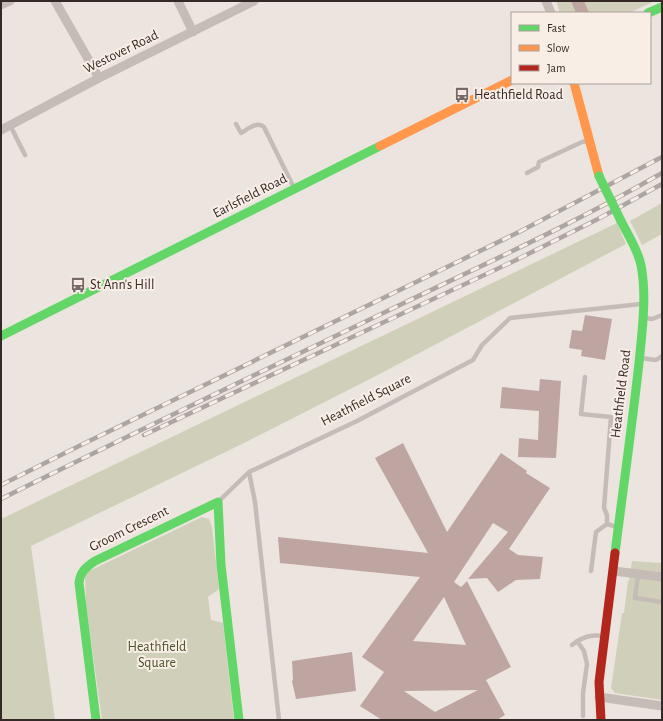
<svg xmlns="http://www.w3.org/2000/svg" width="663" height="721" font-family="'Alegreya Sans',sans-serif">
  <style>
    .green { fill: #d0d0ba }
    .building { fill: #bfa5a1; fill-rule: evenodd }
    .lines { fill: none; stroke-linecap: round; stroke-linejoin: round }
    .lane { stroke: #c5bcb8; stroke-width: 4.5 }
    .street { stroke: #c5bcb8; stroke-width: 9 }
    .fast { stroke: #63d668; stroke-width: 9 }
    .slow { stroke: #ff974d; stroke-width: 9 }
    .jam { stroke: #b3261e; stroke-width: 9 }
    .rail-casing { stroke: #aca6a3; stroke-width: 4.5 }
    .rail { stroke: #f9eee6; stroke-width: 3; stroke-dasharray: 9; stroke-linecap: butt }
    .fast-bridge { stroke: #63d668; stroke-width: 9 }
    .labels { text-anchor: middle; dominant-baseline: central; stroke-width: 4; stroke-linejoin: round; paint-order: stroke }
    .street-label { font-size: 14px; fill: #352927; stroke: #f9eee6 }
    .poi-label { font-size: 14px; fill: #352927; stroke: #f9eee6; text-anchor: start }
    .park-label { font-size: 14px; fill: #4b532b; stroke: #f9eee6 }
  </style>
  <rect width="100%" height="100%" fill="#ece4df"/>
  <path class="green" d="M 556,1 L 655,1 L 629,13 L 560,13 Z
    M 662,203 L 662,234 L 642,245 L 630,221 Z
    M 617,223 L 626,244 L 370,379 L 240,445 L 31,546 L 55,720 L 1,720 L 1,519 Z
    M 202,517 L 209,519 L 212,527 L 219,589 L 208,597 L 211,620 L 223,623 L 234,720 L 102,720 L 86,605 L 85,576 L 87,572 Z
    M 632,561 L 662,563 L 662,700 L 615,693 L 611,688 L 622,613 L 624,613 L 628,581 L 629,581 Z"/>
  <path class="building" d="M 571,1 L 584,1 L 589,13 L 576,13 Z
    M 585,315 L 612,319 L 605,360 L 581,356 L 582,350 L 569,348 L 572,330 L 582,331 Z
    M 540,379 L 561,381 L 556,458 L 518,457 L 519,438 L 538,440 L 539,411 L 500,408 L 502,387 L 539,391 Z
    M 403,443 L 447,532 L 501,453 L 527,471 L 526,473 L 550,488 L 509,549 L 518,555 L 543,557 L 540,579 L 516,580 L 498,592 L 487,578 L 468,579 L 508,532 L 493,523 L 454,582 L 461,587 L 467,581 L 511,667 L 486,680 L 505,715 L 497,720 L 382,720 L 360,706 L 384,672 L 362,657 L 420,577 L 280,563 L 278,537 L 428,553 L 375,458 ZM 444,597 L 466,645 L 413,641 ZM 478,690 L 435,712 L 404,691 Z
    M 352,652 L 356,691 L 296,699 L 292,681 L 293,680 L 292,661 Z"/>
  <g class="lines">
    <path class="lane" d="M 236,124 L 241,133 C 248,129 257,121 264,127 L 294,188
      M 10,125 L 25,155
      M 527,173 L 538,167 L 539,162 L 582,142 L 588,141
      M 645,318 L 652,319 L 662,315
      M 641,358 L 656,360 L 662,356
      M 585,377 L 581,414 L 611,417 L 604,508 L 607,515 L 607,524
      M 249,472 L 255,502 L 279,720
      M 219,501 L 249,472 L 357,421 L 473,360 L 482,345 L 510,318 L 641,304
      M 591,571 L 596,532 L 607,524 L 617,527
      M 638,575 L 635,598 L 662,602
      M 577,641 L 584,651 L 587,664 L 583,693 L 583,716
      M 572,645 C 582,637 591,634 604,636"/>
    <path class="street" d="M 55,1 L 99,78
      M 178,1 L 193,32
      M 546,1 L 551,13
      M 1,5 L 10,1
      M 1,130 L 99,78 L 254,1
      M 614,571 L 662,577
      M 599,697 L 662,706"/>
    <path class="fast" d="M 648,13 L 662,7
      M 1,336 L 380,146
      M 615,553 C 623,490 632,426 639,363 C 642,332 647,296 641,265 C 638,250 628,235 621,221
      M 96,720 L 79,583 C 80,572 86,567 95,561 L 218,502 L 221,565 L 239,720"/>
    <path class="slow" d="M 574,83 L 599,176
      M 380,146 L 512,80"/>
    <path class="jam" d="M 601,720 L 599,682 L 615,553"/>
    <defs>
      <path id="rail" d="M 144,435 L 514,261 L 598,219 L 662,184
        M 1,485 L 83,444 L 519,232 L 662,157
        M 1,499 C 135,432 269,368 404,303 C 491,261 579,221 662,173"/>
    </defs>
    <use href="#rail" class="rail-casing"/>
    <use href="#rail" class="rail"/>
    <path class="fast-bridge" d="M 599,176 L 621,221"/>
  </g>
  <defs>
    <symbol id="bus-bare" viewBox="-9 -9 18 18"><path d="M-5-6H5V4H4V6H2V4H-2V6H-4V4H-5ZM-3.5-4V0h7V-4ZM-3.5 1.2v1.5H-2V1.2ZM2 1.2v1.5H3.5V1.2Z" fill="#756a67" stroke="#f9eee6" stroke-width="2.5" paint-order="stroke"/></symbol>
  </defs>
  <g fill-rule="evenodd">
    <use href="#bus-bare" x="451" y="84" width="22" height="22"/>
    <use href="#bus-bare" x="67" y="274" width="22" height="22"/>
  </g>
  <g class="labels">
    <g class="street-label">
      <text transform="translate(121 52) rotate(-26)">Westover Road</text>
      <text transform="translate(250 196) rotate(-27)">Earlsfield Road</text>
      <text transform="translate(621 394) rotate(-83)">Heathfield Road</text>
      <text transform="translate(366 400) rotate(-27)">Heathfield Square</text>
      <text transform="translate(129 529) rotate(-26)">Groom Crescent</text>
    </g>
    <g class="poi-label">
      <text x="474" y="95">Heathfield Road</text>
      <text x="90" y="285">St Ann's Hill</text>
    </g>
    <g class="park-label">
      <text x="157" y="647">Heathfield<tspan x="157" dy="16">Square</tspan></text>
    </g>
  </g>
  <rect width="663" height="721" fill="none" stroke="#352927" stroke-width="4"/>
  <rect x="511" y="12" width="140" height="72" fill="#f9eee6" stroke="#ab9f9a"/>
  <rect x="519" y="25" width="20" height="6" fill="#63d668" stroke="#ab9f9a"/>
  <text x="547" y="32" font-size="12" fill="#352927">Fast</text>
  <rect x="519" y="45" width="20" height="6" fill="#ff974d" stroke="#ab9f9a"/>
  <text x="547" y="52" font-size="12" fill="#352927">Slow</text>
  <rect x="519" y="65" width="20" height="6" fill="#b3261e" stroke="#ab9f9a"/>
  <text x="547" y="72" font-size="12" fill="#352927">Jam</text>
</svg>
